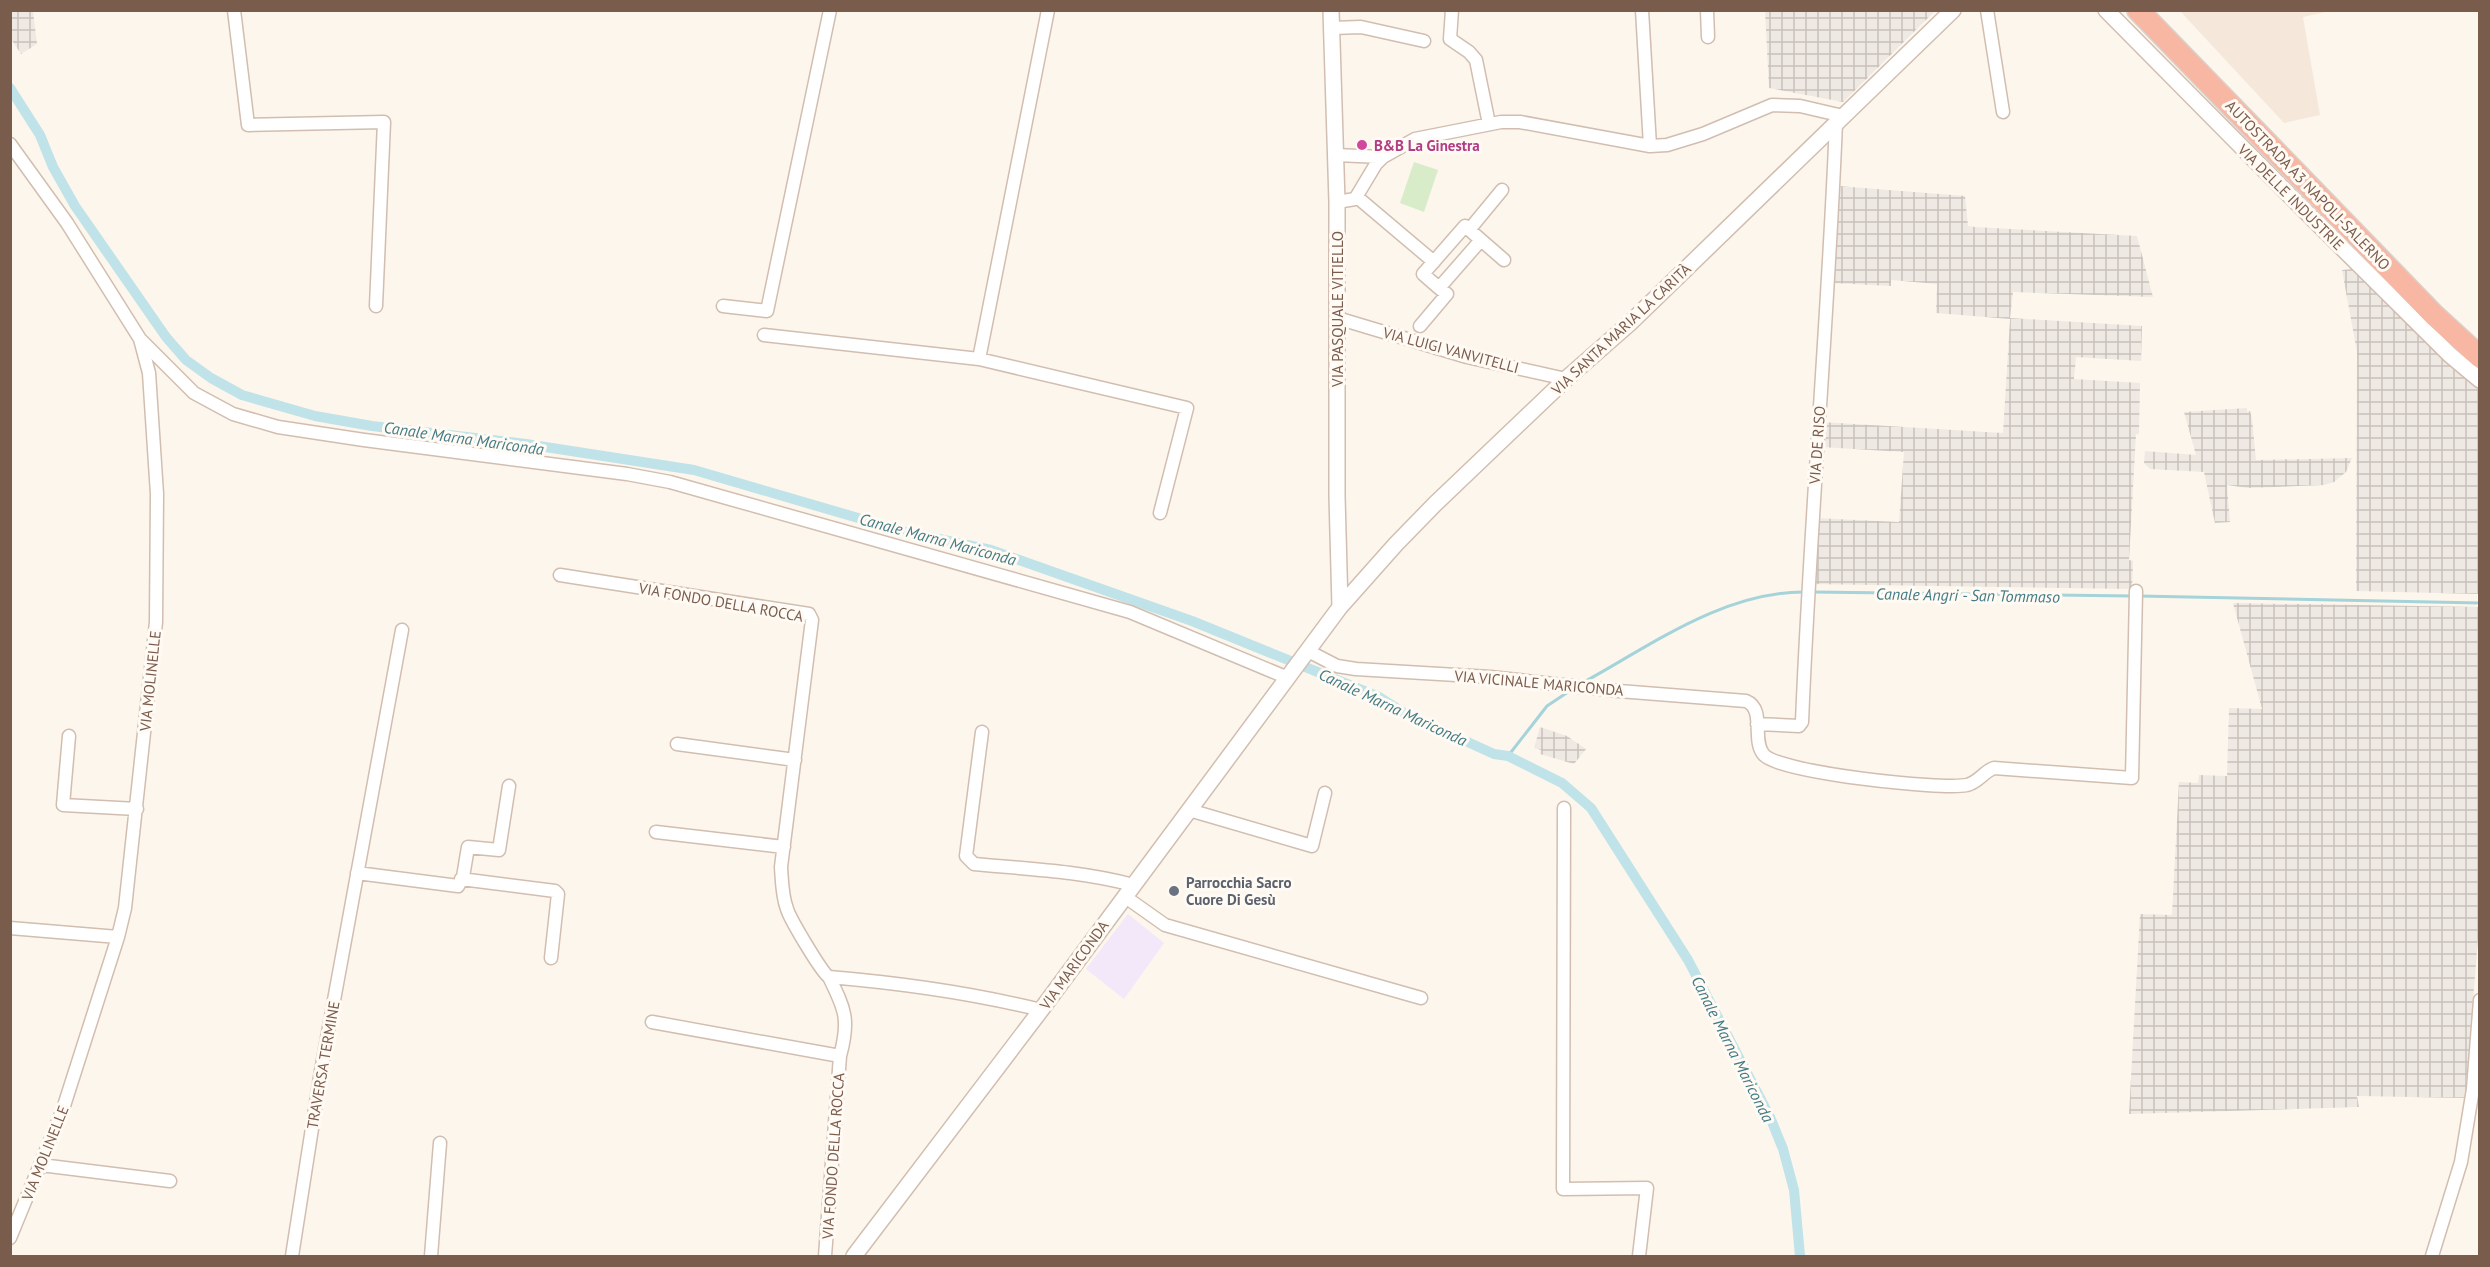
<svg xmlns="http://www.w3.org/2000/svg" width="2490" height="1267" font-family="'PT Sans',sans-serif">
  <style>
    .residential { fill: #f5e8da }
    .industrial { fill: url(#industrial-grid) }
    .education { fill: #f3e8fa }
    .park { fill: #d8ecc9 }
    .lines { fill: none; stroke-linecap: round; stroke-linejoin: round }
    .stream { stroke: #a5d3da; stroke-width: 3 }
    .canal { stroke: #bfe3e8; stroke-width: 10 }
    .minor-casing { stroke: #d1beb0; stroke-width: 15 }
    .tertiary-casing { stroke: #d1beb0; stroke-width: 18 }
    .motorway-casing { stroke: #dad1cd; stroke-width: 24 }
    .minor { stroke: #fff; stroke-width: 12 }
    .tertiary { stroke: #fff; stroke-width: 15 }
    .motorway { stroke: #f7b7a3; stroke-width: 21 }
    .hotel-dot { fill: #d1479c; stroke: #fffaf3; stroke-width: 2 }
    .worship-dot { fill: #6b7280; stroke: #fffaf3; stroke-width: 2 }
    .labels { text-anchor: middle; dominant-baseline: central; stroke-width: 6; stroke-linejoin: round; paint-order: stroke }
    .hotel-label { font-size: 15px; font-weight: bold; fill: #b23c85; stroke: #fffaf3; text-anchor: start }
    .street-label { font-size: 15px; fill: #7a5c4d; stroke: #fffaf3 }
    .worship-label { font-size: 15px; font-weight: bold; fill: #5b616d; stroke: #fffaf3; text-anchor: start }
    .water-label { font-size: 16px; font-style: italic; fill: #437c86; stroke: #fffaf3 }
  </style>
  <defs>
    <pattern id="industrial-grid" width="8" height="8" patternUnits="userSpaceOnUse" patternTransform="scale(1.5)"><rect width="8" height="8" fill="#efe9e4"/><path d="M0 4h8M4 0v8" fill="none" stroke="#c7c0bb"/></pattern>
  </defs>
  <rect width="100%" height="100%" fill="#fdf6ec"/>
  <path class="residential" d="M 2180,11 L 2330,11 L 2303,17 L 2320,115 L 2284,123 Z"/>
  <path class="industrial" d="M 11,10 L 33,11 L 37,44 L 21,54 L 11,39 Z
    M 1765,11 L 1765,10 L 1935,11 L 1843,102 L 1769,88 Z
    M 1838,186 L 1965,196 L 1968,226 L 1975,227 L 2137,236 L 2153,297 L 2013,292 L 2010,318 L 2142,326 L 2141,361 L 2076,357 L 2074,379 L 2140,383 L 2139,434 L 2136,434 L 2129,560 L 2133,561 L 2132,589 L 1810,584 L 1815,518 L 1899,522 L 1904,452 L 1821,447 L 1822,422 L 2003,433 L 2010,319 L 1936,313 L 1937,284 L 1891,280 L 1891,286 L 1832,283 Z
    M 2352,269 L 2479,389 L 2479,594 L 2356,591 L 2357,352 L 2342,270 Z
    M 2247,408 L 2247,412 L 2250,411 L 2252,419 L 2256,460 L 2352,458 L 2346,472 L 2334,482 L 2324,485 L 2248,488 L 2227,485 L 2230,522 L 2215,523 L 2204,472 L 2150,469 L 2144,463 L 2145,451 L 2196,455 L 2184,412 Z
    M 2233,603 L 2479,607 L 2480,914 L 2465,1098 L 2357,1096 L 2359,1107 L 2129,1114 L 2140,914 L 2172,915 L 2179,782 L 2198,783 L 2199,775 L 2227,776 L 2229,708 L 2262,709 Z
    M 1540,727 L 1567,736 L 1586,749 L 1574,764 L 1540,754 L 1541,750 L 1534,748 Z"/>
  <path class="education" d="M 1128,914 L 1164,943 L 1124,999 L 1086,969 Z"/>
  <path class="park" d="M 1414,162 L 1438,170 L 1424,212 L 1400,203 Z"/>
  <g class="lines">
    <path class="stream" d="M 1812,592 L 2133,596
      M 2139,596 L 2480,603
      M 1584,682 C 1653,644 1725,591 1806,592
      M 1508,756 L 1547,706 L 1571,690"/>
    <path class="canal" d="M 10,88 L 40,135 L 53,167 L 75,206 L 166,337 L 186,360 L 211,378 L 242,395 L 315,416 L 372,426 L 526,444 L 694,470 L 906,532 L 991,550 L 1192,621 L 1379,697 L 1404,713 L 1494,754 L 1508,756 L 1562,783 L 1591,808 L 1688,960 L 1770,1117 L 1783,1149 L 1794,1190 L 1800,1256"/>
    <defs>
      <path id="minor" d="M 234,10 L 248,125 L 384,122 L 376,306
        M 1452,10 L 1450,39 L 1469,52 L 1476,60 L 1489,124
        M 1642,10 L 1650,146
        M 1707,10 L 1708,37
        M 1987,10 L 2003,112
        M 1332,28 L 1361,27 L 1424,41
        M 10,144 L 67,223 L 140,339 L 149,373 L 157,494 L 156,622 L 125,908 L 118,937 L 63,1109 L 10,1238
        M 1335,155 L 1383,157
        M 1357,197 L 1434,262
        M 1337,202 L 1355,199 L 1376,164 L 1383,157 L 1415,139 L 1501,122 L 1520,122 L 1650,146 L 1667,145 L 1703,134 L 1772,105 L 1800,106 L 1843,116
        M 1465,226 L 1481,240 L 1439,288 L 1423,274 Z
        M 1469,230 L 1502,190
        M 1481,240 L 1504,260
        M 723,306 L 767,311 L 830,10
        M 1337,318 L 1467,357 L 1566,379
        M 1420,326 L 1447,294 L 1439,288
        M 764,335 L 979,359 L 1187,408 L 1160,513
        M 140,339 L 194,393 L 233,414 L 278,427 L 364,440 L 627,474 L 670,482 L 1130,612 L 1288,678
        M 979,359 L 1048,10
        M 560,575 L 809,614 L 812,620 L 781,867 C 782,882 782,896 787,909 C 790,919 822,973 829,977 C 900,983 972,993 1041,1010
        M 1308,651 L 1337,666 L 1356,669 L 1490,677 L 1619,691 L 1746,701 C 1766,709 1751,741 1764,755 C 1782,773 1940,790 1967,785 C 1979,782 1983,772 1994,768 L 2132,778 L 2136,591
        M 1757,724 L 1799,726 L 1802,722 C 1810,522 1828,322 1836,122
        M 982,732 L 966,856 L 974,864 C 1027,869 1081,871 1133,885
        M 69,736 L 63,805 L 137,809
        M 677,744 L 795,760
        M 1564,808 L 1563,1189 L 1647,1188 L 1639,1256
        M 1189,810 L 1312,846 L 1325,793
        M 656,832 L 784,847
        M 357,873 L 458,886 L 463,877 L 468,847 L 499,850 L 509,786
        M 461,879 L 555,891 L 558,894 L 551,958
        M 1124,896 L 1165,925 L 1421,998
        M 10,928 L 118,937
        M 829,977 C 845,1009 850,1020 840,1056
        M 2480,1000 L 2473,1089 L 2480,1090
        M 652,1022 L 840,1056 L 825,1256
        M 41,1165 L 170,1181
        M 292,1256 L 321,1071 L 402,630
        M 431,1256 L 440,1143
        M 2432,1256 L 2461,1162 L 2473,1089"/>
      <path id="tertiary" d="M 1331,10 L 1337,202 L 1337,496 L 1340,607
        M 2106,10 L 2316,222 L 2450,355 L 2480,380
        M 854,1256 L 1041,1010 L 1340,607 L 1396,544 L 1435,504 L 1566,379 L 1630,323 L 1953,10"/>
      <path id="motorway" d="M 2138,10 L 2434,315 L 2480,357"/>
    </defs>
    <use href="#minor" class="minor-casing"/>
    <use href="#tertiary" class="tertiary-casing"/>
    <use href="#motorway" class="motorway-casing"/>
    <use href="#minor" class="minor"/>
    <use href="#tertiary" class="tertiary"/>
    <use href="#motorway" class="motorway"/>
  </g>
  <circle class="hotel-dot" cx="1362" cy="145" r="6"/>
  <circle class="worship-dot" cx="1174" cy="891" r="6"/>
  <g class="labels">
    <g class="hotel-label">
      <text x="1374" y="145">B&amp;B La Ginestra</text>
    </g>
    <g class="street-label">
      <text transform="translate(2308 185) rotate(46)">AUTOSTRADA A3 NAPOLI-SALERNO</text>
      <text transform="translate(2291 197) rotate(45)">VIA DELLE INDUSTRIE</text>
      <text transform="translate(1337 309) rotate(-90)">VIA PASQUALE VITIELLO</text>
      <text transform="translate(1621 329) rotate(-43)">VIA SANTA MARIA LA CARITÀ</text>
      <text transform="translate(1451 350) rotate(15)">VIA LUIGI VANVITELLI</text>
      <text transform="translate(1817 445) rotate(-86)">VIA DE RISO</text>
      <text transform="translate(721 602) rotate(10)">VIA FONDO DELLA ROCCA</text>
      <text transform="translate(150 681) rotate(-84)">VIA MOLINELLE</text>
      <text transform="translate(1539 683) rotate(5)">VIA VICINALE MARICONDA</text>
      <text transform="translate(1074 965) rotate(-54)">VIA MARICONDA</text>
      <text transform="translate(323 1065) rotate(-80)">TRAVERSA TERMINE</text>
      <text transform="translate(45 1153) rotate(-68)">VIA MOLINELLE</text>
      <text transform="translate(833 1156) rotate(-86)">VIA FONDO DELLA ROCCA</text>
    </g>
    <g class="worship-label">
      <text x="1186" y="882">Parrocchia Sacro<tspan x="1186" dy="17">Cuore Di Gesù</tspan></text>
    </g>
    <g class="water-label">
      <text transform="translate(464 438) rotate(8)">Canale Marna Mariconda</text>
      <text transform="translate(938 539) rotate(15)">Canale Marna Mariconda</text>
      <text transform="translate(1968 595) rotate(1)">Canale Angri - San Tommaso</text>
      <text transform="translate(1393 707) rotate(25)">Canale Marna Mariconda</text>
      <text transform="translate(1733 1049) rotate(63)">Canale Marna Mariconda</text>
    </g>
  </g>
  <rect width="2490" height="1267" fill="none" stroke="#7a5c4d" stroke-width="24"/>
</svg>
